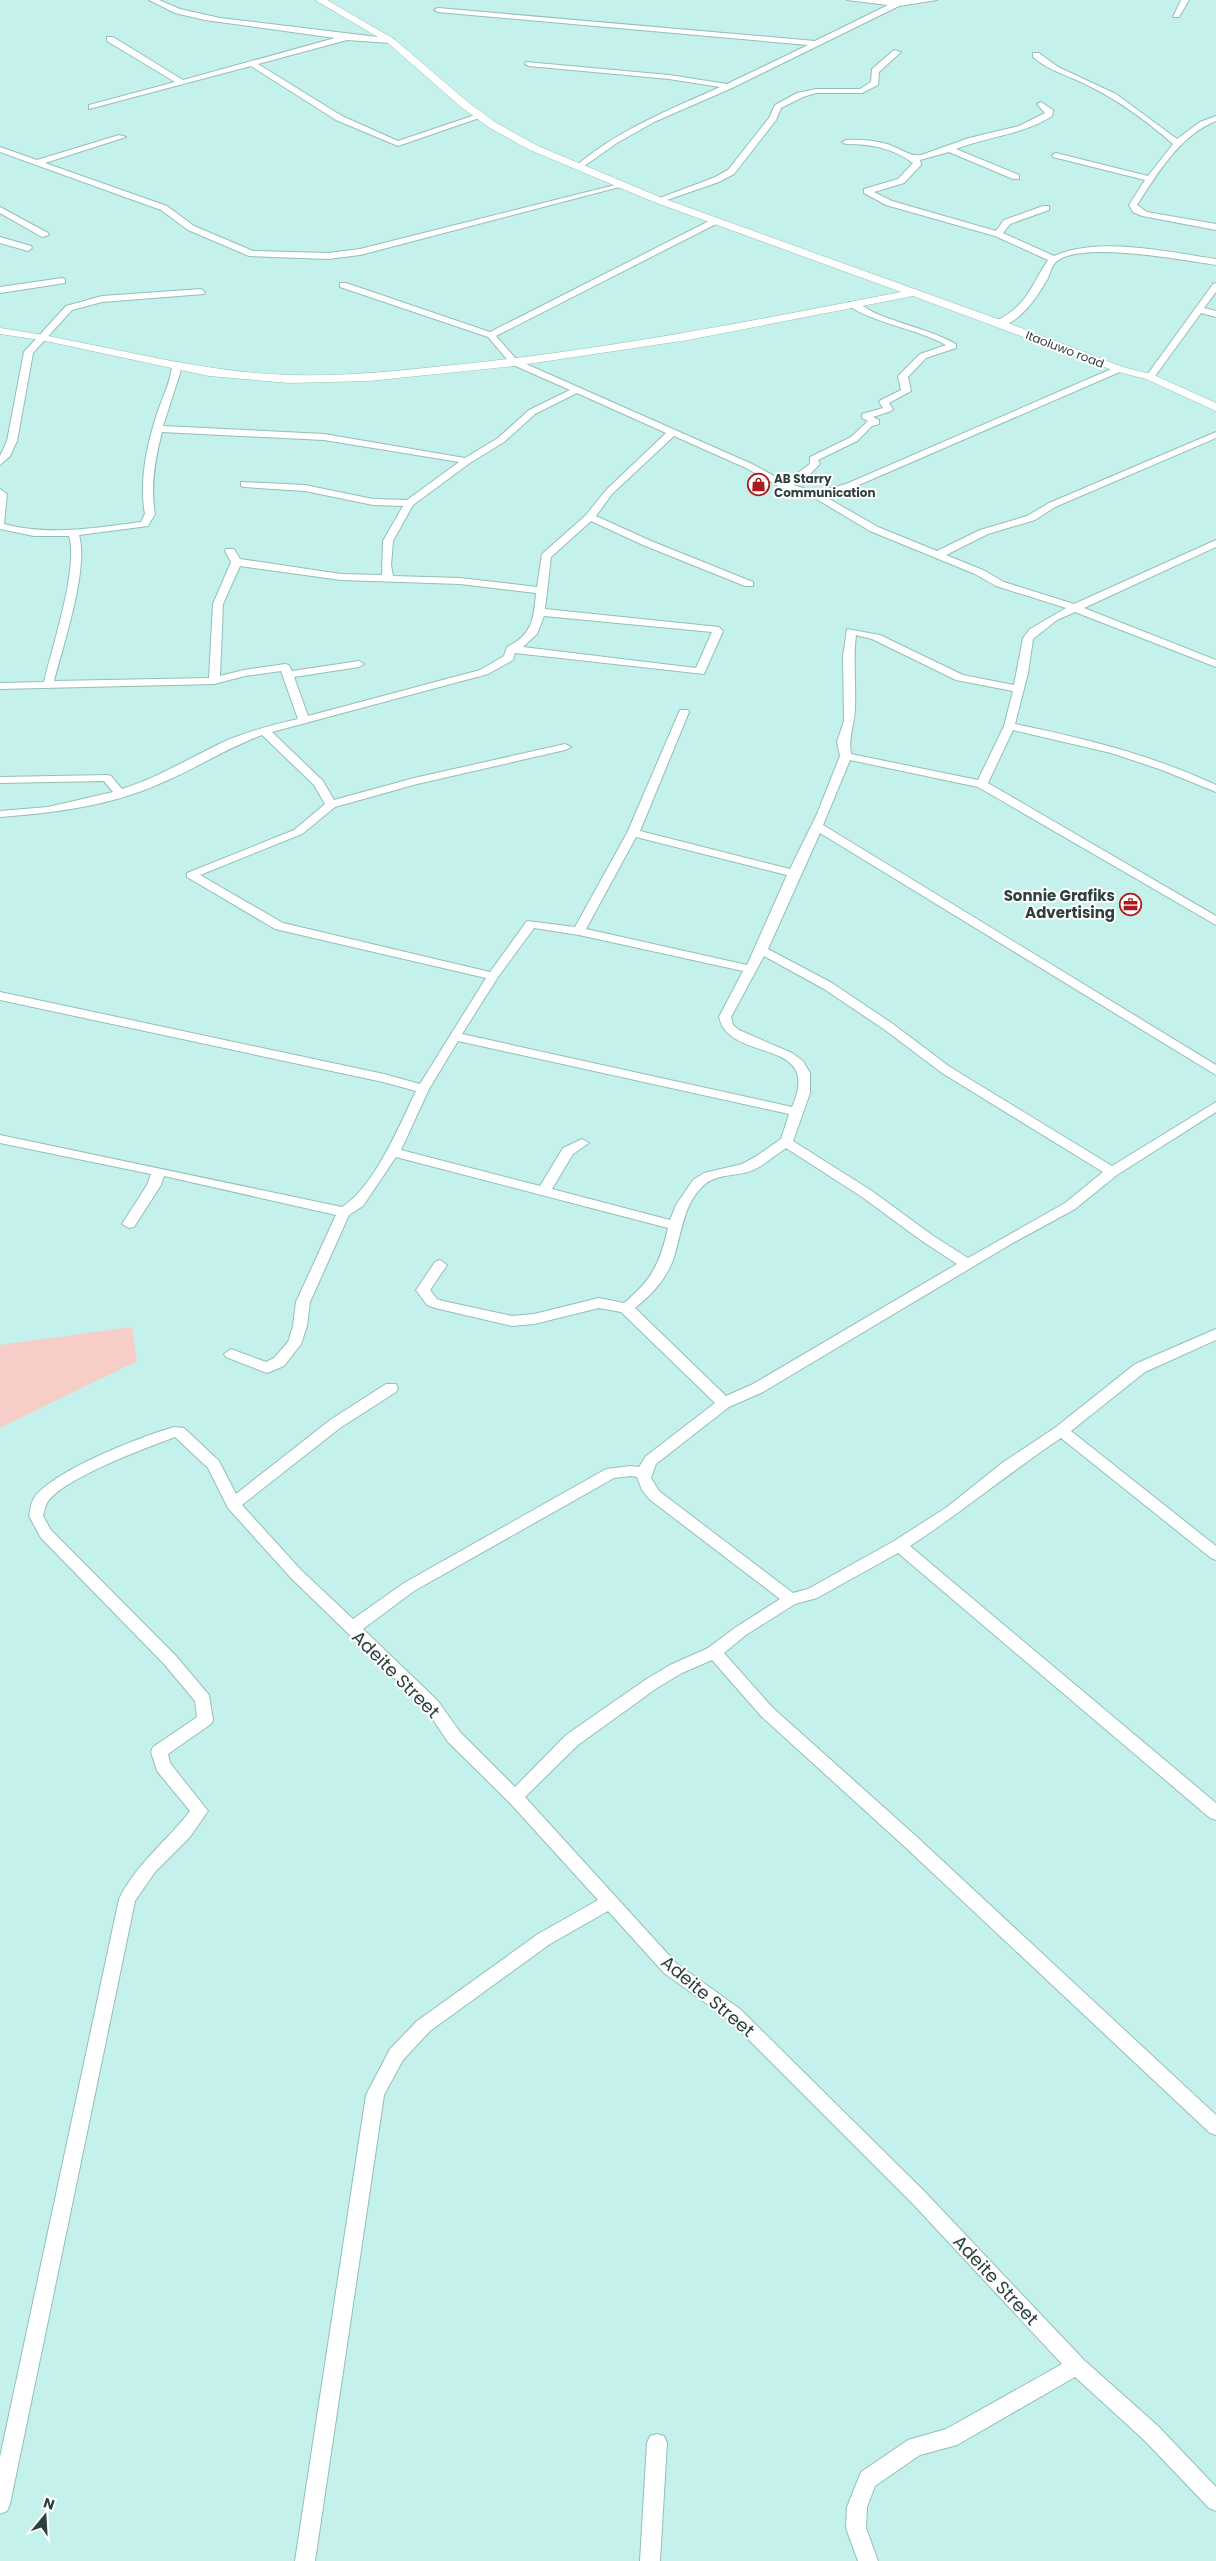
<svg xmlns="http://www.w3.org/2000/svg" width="1216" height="2561" font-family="Poppins,sans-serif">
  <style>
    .green { fill: #f7cdc7 }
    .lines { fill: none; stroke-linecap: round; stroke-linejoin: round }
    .minor-casing { stroke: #93bfba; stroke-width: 2 }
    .tertiary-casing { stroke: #93bfba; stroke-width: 1 }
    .minor { fill: #fff; fill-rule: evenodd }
    .tertiary { fill: #fff; fill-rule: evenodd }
    .labels { text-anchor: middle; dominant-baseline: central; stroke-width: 4; stroke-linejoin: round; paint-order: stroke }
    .far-street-label { font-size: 12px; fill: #2f413f; stroke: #fff }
    .far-poi-label { font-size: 12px; font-weight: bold; fill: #2f413f; stroke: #fff; text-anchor: start }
    .poi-label { font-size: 15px; font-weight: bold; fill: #2f413f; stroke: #fff; text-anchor: end }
    .near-street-label { font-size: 18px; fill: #2f413f; stroke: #fff }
  </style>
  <rect width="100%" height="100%" fill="#c4f1ec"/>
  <path class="green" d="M 132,1327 L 137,1361 L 0,1428 L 0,1345 Z"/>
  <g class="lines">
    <defs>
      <path id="minor" d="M 149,0 L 159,0 L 180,9 L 220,18 L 394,39 L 395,41 L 391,43 L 347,40 L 258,64 L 342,116 L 398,141 L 478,114 L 485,116 L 398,146 L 336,120 L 251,66 L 89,109 L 89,105 L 175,82 L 107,41 L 107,37 L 113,37 L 183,80 L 335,38 L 205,20 L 175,13 Z
        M 847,0 L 937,0 L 899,6 L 732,88 L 654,122 L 617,143 L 580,169 L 576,167 L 577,165 C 620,129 669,110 720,87 L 669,79 L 529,66 L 525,64 L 526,62 L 669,75 L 727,84 L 808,45 L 438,12 L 434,10 L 438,8 L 815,41 L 888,5 Z
        M 1181,0 L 1189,0 L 1179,17 L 1173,17 Z
        M 894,50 L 901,52 L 879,72 L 878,85 L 862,93 L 816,93 L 803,97 L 781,108 L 776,120 L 734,174 L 719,182 L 661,202 L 654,200 L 713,178 L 728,170 L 769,118 L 775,105 L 797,93 L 816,89 L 860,89 L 871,82 L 872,69 Z
        M 1033,53 L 1039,53 L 1058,67 L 1116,94 L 1177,139 L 1200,122 L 1216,116 L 1216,121 C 1179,136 1158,173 1137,205 L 1147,212 L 1216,224 L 1216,230 L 1142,216 L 1133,212 L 1129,205 L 1145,180 L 1053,157 L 1052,155 L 1056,153 L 1148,176 L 1173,144 C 1148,122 1121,102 1091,87 C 1071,76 1050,72 1033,57 Z
        M 1041,102 L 1053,110 L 1052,116 C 1023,135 988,136 956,149 L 1019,175 L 1019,179 L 1013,179 L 949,152 L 920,160 L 921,165 L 904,183 L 874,192 L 892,201 L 996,231 L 1004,220 L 1043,206 L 1049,206 L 1049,210 L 1010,224 L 1003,233 L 1054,256 C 1099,236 1168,252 1216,259 L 1216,265 C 1184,260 1082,241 1057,261 C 1052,265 1050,273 1048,278 C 1039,294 1017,329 996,325 L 996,321 C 1028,305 1030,287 1048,260 L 995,236 L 886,205 L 864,193 L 864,189 L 898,179 L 913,163 C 893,148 871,144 846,144 L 842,142 L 846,140 C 860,139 873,140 887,144 C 898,147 910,157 921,155 L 969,138 L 1019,126 L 1045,113 L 1037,104 Z
        M 119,135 L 126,137 L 45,163 L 167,206 L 194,226 L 253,251 L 328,253 L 360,249 L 623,183 L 627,185 L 360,255 L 328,259 L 249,256 L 188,230 L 161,210 L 0,152 L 0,147 L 37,160 Z
        M 0,207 L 48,233 L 49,235 L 42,237 L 0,213 Z
        M 715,218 L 719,221 L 718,223 L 496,336 L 517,360 L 752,464 L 785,482 L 810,464 L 810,457 L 851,437 L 868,421 L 862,418 L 862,414 L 883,408 L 879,402 L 881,400 L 901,390 L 898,376 L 920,354 L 946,345 C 915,328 879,325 849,306 L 849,302 C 858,301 868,310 877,314 C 903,325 931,330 956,344 L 956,348 L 926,358 L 908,377 L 911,391 L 889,403 L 893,409 L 891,411 L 873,417 L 879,420 L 879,424 L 872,426 L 857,441 L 818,460 L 820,464 L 810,474 L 793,485 L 816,492 L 846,484 L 1116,367 L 1122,367 L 1122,371 L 852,488 L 824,496 L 878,527 L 937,551 L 980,530 L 1027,516 L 1049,503 L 1216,432 L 1216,438 L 1055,507 L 1035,520 L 988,534 L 946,555 L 983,570 L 1004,582 L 1074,604 L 1216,540 L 1216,547 L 1084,608 L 1216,660 L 1216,667 L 1075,612 L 1057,620 L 1033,639 L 1028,673 L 1015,724 C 1084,738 1152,755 1216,785 L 1216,792 L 1162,770 L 1111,753 L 1013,730 L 988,783 L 1216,916 L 1216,925 L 978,787 L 850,760 L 823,825 L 1216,1065 L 1216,1075 L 820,833 L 768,949 L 832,983 L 893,1024 L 950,1067 L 1112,1166 L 1216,1102 L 1216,1112 L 1117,1175 L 1075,1209 L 1011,1244 L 763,1392 L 729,1407 L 656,1464 L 651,1478 L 659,1491 L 793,1593 L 808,1589 L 894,1541 L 947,1507 L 1002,1463 L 1056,1427 L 1135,1364 L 1216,1329 L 1216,1340 L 1145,1372 L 1071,1431 L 1216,1546 L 1216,1560 L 1211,1558 L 1061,1438 C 1009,1473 962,1512 910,1546 L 1216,1803 L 1216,1820 L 1210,1818 L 898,1553 L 817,1598 L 795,1604 L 746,1635 L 724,1653 L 773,1708 L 917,1837 L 1216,2115 L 1216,2135 L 1210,2133 L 905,1847 L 761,1716 L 712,1660 L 682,1673 L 657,1688 L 578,1745 L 525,1797 L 676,1963 L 740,2009 L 924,2191 L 1084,2360 L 1158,2426 L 1216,2487 L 1216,2511 L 1209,2508 L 1144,2440 L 1075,2377 L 957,2445 L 920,2455 L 875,2486 L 867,2507 L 866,2528 L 878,2561 L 858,2561 L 846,2528 L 847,2507 L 861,2472 L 908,2440 L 946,2429 L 1062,2364 L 912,2203 L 728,2019 L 664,1973 L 608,1911 L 550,1944 L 430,2031 L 403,2060 L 384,2095 L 315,2561 L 295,2561 L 366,2095 L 390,2049 L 417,2021 L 538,1934 L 598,1900 L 509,1802 L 448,1742 L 426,1709 L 291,1578 L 228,1508 L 208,1468 L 175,1437 C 149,1447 57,1480 46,1505 C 45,1508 44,1512 43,1516 L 51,1530 L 176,1656 L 209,1695 L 213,1720 L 211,1724 L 168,1754 L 170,1763 L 208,1811 L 190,1837 L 155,1872 L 135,1901 L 10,2504 L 7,2511 L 0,2514 L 0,2457 L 119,1899 C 136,1864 167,1841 190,1811 L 157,1771 L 151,1752 L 153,1747 L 197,1717 L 195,1701 L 164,1664 L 41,1538 L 29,1516 C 30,1510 31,1503 34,1498 C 54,1470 140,1437 174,1427 L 184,1428 L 219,1461 L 236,1494 L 330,1420 L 386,1384 L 396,1384 L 398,1388 L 396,1392 L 340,1428 L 242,1505 L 301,1570 L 353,1619 L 404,1583 L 606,1469 L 631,1466 L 639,1467 L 646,1456 L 715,1403 L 621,1312 L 599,1308 L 534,1324 L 512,1326 L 435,1308 L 427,1305 L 416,1290 L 435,1262 L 440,1260 L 447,1265 L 430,1290 L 437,1299 L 443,1301 L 512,1316 L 534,1314 L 599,1298 L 624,1303 C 652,1280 660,1263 668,1228 L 396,1157 L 363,1206 L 349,1215 L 310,1302 L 307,1326 L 301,1344 L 284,1366 L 267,1373 L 226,1357 L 224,1354 L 231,1349 L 266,1362 L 274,1358 L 288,1342 L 293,1326 L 296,1302 L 336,1215 L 164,1176 L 161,1185 L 134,1227 L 129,1228 L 122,1224 L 147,1185 L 151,1174 L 0,1143 L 0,1135 L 342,1207 C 375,1186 399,1126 416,1091 L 383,1082 L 0,1000 L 0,992 L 384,1074 L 420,1084 L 486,978 L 275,929 L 187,877 L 187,873 L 294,830 L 325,804 L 314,785 L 262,735 C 225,749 195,769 159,784 C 110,806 53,813 0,817 L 0,811 L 48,807 L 113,792 L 104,781 L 0,783 L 0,777 L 107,775 L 111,776 L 122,789 C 157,778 188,759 221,743 C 245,732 272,725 298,719 L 281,671 L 245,676 L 214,684 L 0,689 L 0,683 L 44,682 C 52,647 79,567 69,536 L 34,536 L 0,529 L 0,489 L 7,494 L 4,524 C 49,536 95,528 141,522 L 145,514 C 139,481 147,443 158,411 C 163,396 170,383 172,367 L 177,364 L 182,367 L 163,426 L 324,434 L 465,458 L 498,438 L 529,410 L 570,390 L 511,364 L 488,337 L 340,287 L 340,283 L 346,283 L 490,332 ZM 577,393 L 666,433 L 606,490 L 586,515 L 542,554 L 537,587 L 460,578 L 393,576 L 391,565 L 393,541 L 413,505 L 470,463 L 504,442 L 535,414 ZM 162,432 L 324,440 L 459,462 L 407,500 L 373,499 L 305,485 L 241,482 L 241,486 L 244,487 L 305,491 L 373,505 L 403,506 L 383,541 L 382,575 L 341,574 L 240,559 L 234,549 L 226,549 L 225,551 L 231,562 L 213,604 L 209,678 L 54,681 C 63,646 89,568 79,535 L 148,526 L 155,514 C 150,487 155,459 162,432 ZM 674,436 L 746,468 L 782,488 L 813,497 L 870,531 L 975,574 L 996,586 L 1066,608 L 1030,629 L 1023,638 L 1014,685 L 963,675 L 880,635 L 847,629 L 843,657 L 844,721 L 837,742 L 840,756 L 817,814 L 790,869 L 640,831 L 689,712 L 688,710 L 680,710 L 627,833 L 575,927 L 527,921 L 490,972 L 283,923 L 200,875 L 302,834 L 335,807 L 417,784 L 565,750 L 571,747 L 565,744 L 414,778 L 334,800 L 323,781 L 272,732 L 488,674 L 513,660 L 515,653 L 704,674 L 723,631 L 719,627 L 545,609 L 551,557 L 591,521 L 643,545 L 745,586 L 753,586 L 753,582 L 651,541 L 596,516 L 612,494 ZM 240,566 L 341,580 L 460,584 L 536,593 C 534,619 532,635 507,647 L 504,656 L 480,670 L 308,716 L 294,677 L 359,667 L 364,664 L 359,661 L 292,671 L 289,665 L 285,664 L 244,670 L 220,676 L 223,604 ZM 544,616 L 712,632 L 696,668 L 523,647 L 537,634 ZM 856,635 L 872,639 L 956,680 L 1013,691 L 1004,726 L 978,780 L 851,754 C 848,737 855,723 855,707 C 856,683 853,660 856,635 ZM 636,837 L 787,875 L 747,965 L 586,929 ZM 534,928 L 579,935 L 743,971 L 719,1017 C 729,1064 824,1036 792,1107 L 462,1034 L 498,977 ZM 764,956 L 824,989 L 885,1030 L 942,1073 L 1103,1172 L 1065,1203 L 968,1258 L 932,1235 L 872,1191 L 793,1141 L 810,1093 L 810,1073 L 803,1061 L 792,1053 L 739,1030 L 733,1025 L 731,1017 ZM 458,1041 L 789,1114 L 781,1139 L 755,1157 L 742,1164 L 704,1173 L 693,1180 L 676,1205 L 670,1220 L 552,1189 L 573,1154 L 589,1143 L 582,1139 L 563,1148 L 540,1186 L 401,1150 L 429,1089 ZM 786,1148 L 862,1197 L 922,1241 L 957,1264 L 753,1384 L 726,1396 L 635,1308 C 652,1294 667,1279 674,1257 C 682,1232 683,1205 703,1186 C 716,1173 737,1177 753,1170 C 765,1165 775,1155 786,1148 ZM 631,1476 L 637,1477 L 642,1490 L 649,1499 L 780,1599 L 736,1627 L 708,1648 L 670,1665 L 645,1680 L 566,1735 L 515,1787 L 460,1732 L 438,1701 L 363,1629 L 414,1591 L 614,1478 Z
        M 0,237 L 31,246 L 32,248 L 28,251 L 0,243 Z
        M 62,278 L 65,279 L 65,283 L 0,293 L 0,287 Z
        M 1216,283 L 1216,292 L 1204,308 L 1216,311 L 1216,317 L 1201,313 L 1153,379 L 1147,379 L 1147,375 L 1213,284 Z
        M 201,289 L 205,292 L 204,294 L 102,302 L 72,310 L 33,353 L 17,441 L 10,456 L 0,465 L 0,456 L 7,441 L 24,352 L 66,306 L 102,296 Z
        M 657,2434 L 664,2436 L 667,2443 L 660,2561 L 640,2561 L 647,2443 L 650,2436 Z"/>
      <path id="tertiary" d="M 315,0 L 327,0 L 394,39 L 469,103 L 498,124 L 538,146 L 662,198 L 1003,321 L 1123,367 L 1154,375 L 1216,403 L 1216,411 L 1146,379 L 1115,371 L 913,296 L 688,340 L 514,366 L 369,381 L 289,383 L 209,376 L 41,340 L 0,334 L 0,328 C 97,342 191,372 289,375 C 347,377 405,370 463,364 C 611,349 756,320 901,292 L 654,202 L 530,150 L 490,128 L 461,107 L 388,43 Z"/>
    </defs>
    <use href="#minor" class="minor-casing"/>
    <use href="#tertiary" class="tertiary-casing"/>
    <use href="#minor" class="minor"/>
    <use href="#tertiary" class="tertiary"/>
  </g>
  <defs>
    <symbol id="shop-ring" viewBox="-11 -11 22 22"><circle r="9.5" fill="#fff" stroke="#ac1a1d" stroke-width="1.5"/><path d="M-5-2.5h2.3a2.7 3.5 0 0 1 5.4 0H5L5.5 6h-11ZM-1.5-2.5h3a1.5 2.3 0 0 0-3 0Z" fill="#ac1a1d"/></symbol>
    <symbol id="office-ring" viewBox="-11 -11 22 22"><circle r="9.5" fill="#fff" stroke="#ac1a1d" stroke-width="1.5"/><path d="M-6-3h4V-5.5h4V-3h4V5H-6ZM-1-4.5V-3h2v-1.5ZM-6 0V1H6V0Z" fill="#ac1a1d"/></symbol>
  </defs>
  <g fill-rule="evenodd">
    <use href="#shop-ring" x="746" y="472" width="25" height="25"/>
    <use href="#office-ring" x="1118" y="892" width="25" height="25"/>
  </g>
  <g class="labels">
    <g class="far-street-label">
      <text transform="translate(1065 349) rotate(21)">Itaoluwo road</text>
    </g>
    <g class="far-poi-label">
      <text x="774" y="478">AB Starry<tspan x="774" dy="14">Communication</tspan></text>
    </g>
    <g class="poi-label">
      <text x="1115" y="895">Sonnie Grafiks<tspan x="1115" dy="17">Advertising</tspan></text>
    </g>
    <g class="near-street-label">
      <text transform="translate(396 1674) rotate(45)">Adeite Street</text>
      <text transform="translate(708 1996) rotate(40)">Adeite Street</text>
      <text transform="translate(996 2280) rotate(47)">Adeite Street</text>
    </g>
  </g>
  <g transform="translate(45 2516) rotate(18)" stroke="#ffffff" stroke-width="4" paint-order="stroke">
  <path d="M0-4L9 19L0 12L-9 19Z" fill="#2f413f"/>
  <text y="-8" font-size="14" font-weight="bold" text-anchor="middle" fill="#2f413f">N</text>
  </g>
</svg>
